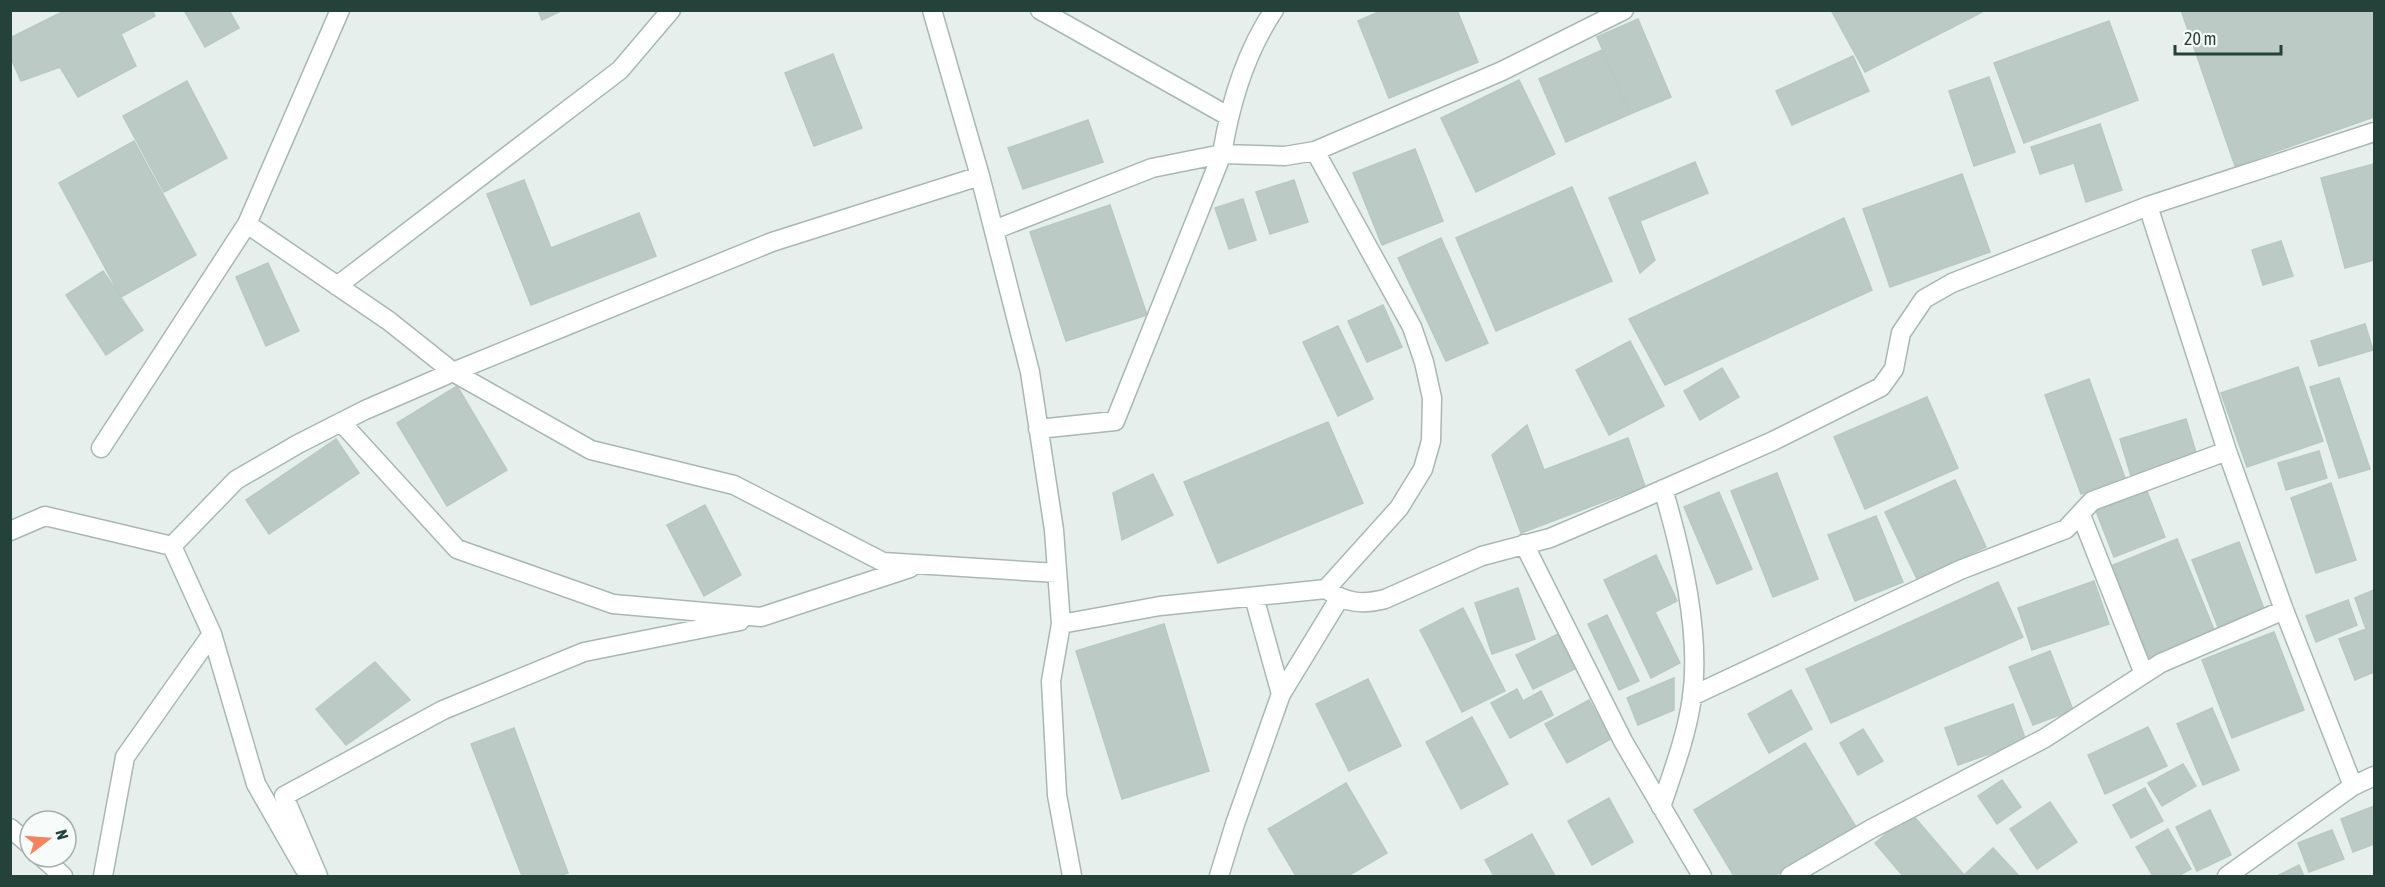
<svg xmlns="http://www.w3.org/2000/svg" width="2385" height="887" font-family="'Asap Condensed',sans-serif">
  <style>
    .building { fill: #bbcac4; stroke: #b8c9c2; stroke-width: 1.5 }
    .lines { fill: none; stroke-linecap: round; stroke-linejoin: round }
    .minor-casing { stroke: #a8b8b2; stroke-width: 21 }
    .minor { stroke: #fff; stroke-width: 18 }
  </style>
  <rect width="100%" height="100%" fill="#e6efeb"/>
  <path class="building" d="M 66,10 L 152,10 L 155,16 L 121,34 L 136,66 L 78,97 L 60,67 L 21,81 L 10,56 L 10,38 Z
    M 184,10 L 229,10 L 239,28 L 205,47 Z
    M 538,10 L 563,10 L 542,20 Z
    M 1383,10 L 1457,10 L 1478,62 L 1389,98 L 1358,21 Z
    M 1831,10 L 1986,10 L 1865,72 Z
    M 2181,10 L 2372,10 L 2374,16 L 2374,117 L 2235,166 Z
    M 1638,19 L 1671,97 L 1630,114 L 1597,37 Z
    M 2109,21 L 2138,100 L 2024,143 L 1994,63 Z
    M 1602,50 L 1630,114 L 1566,142 L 1539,79 Z
    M 833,54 L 862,128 L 814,146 L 785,73 Z
    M 1853,56 L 1869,91 L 1792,125 L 1776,91 Z
    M 1989,77 L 2015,152 L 1974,166 L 1949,91 Z
    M 1519,80 L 1555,154 L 1476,192 L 1441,118 Z
    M 187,81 L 227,158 L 164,192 L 123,116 Z
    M 1088,120 L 1103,162 L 1023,189 L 1008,148 Z
    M 2100,124 L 2122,190 L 2086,202 L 2074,163 L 2040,174 L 2031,147 Z
    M 134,141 L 196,255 L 121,297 L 59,183 Z
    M 1415,149 L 1443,221 L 1382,245 L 1353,173 Z
    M 1695,162 L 1708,193 L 1640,221 L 1655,260 L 1640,273 L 1609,198 Z
    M 2374,164 L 2374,260 L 2345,268 L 2321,178 Z
    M 1962,174 L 1990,252 L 1890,287 L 1863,209 Z
    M 524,180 L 551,248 L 639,213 L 656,256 L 531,305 L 487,194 Z
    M 1294,180 L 1308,222 L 1270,234 L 1256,192 Z
    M 1572,187 L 1612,281 L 1496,331 L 1456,238 Z
    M 1243,199 L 1256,240 L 1229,249 L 1215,208 Z
    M 1110,205 L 1147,315 L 1066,341 L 1030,232 Z
    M 1844,218 L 1872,290 L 1665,385 L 1629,319 Z
    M 1441,238 L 1488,343 L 1446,361 L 1398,258 Z
    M 2281,241 L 2293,276 L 2263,285 L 2252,250 Z
    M 268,263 L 299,331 L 266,346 L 236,277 Z
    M 103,271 L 143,330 L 106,355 L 66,295 Z
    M 1383,305 L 1402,347 L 1367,362 L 1348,321 Z
    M 2365,324 L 2373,350 L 2319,366 L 2311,341 Z
    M 1338,326 L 1373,399 L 1338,416 L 1303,342 Z
    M 1630,341 L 1664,406 L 1609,435 L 1576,370 Z
    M 2298,367 L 2323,441 L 2247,467 L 2221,393 Z
    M 1722,368 L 1739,397 L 1700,420 L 1684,391 Z
    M 2339,378 L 2370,469 L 2339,478 L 2310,387 Z
    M 2089,379 L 2125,478 L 2081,494 L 2045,395 Z
    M 457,386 L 507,470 L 447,506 L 397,423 Z
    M 1927,397 L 1958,468 L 1865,509 L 1834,437 Z
    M 2186,419 L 2197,456 L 2131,476 L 2120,439 Z
    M 1328,422 L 1363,503 L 1218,563 L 1184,482 Z
    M 1527,425 L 1544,470 L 1628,438 L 1645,486 L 1521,533 L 1492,455 Z
    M 336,439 L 359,473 L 269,534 L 246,500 Z
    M 2319,451 L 2327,478 L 2286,490 L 2278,463 Z
    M 1777,473 L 1818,579 L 1773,597 L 1731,491 Z
    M 1153,474 L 1173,515 L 1122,540 L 1113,493 Z
    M 1955,480 L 1986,547 L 1917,579 L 1885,512 Z
    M 2331,483 L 2356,560 L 2316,573 L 2291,498 Z
    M 2147,491 L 2165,537 L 2114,557 L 2096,511 Z
    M 1719,492 L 1752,569 L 1717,584 L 1684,507 Z
    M 705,505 L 741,575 L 704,596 L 667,525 Z
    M 1876,516 L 1903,582 L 1855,601 L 1828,535 Z
    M 2177,539 L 2215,632 L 2150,659 L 2111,566 Z
    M 2239,542 L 2264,609 L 2218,627 L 2192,560 Z
    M 1656,555 L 1677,601 L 1655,612 L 1680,663 L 1651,678 L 1604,580 Z
    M 2094,581 L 2109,624 L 2032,650 L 2018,608 Z
    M 1998,582 L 2023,637 L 1831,723 L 1806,669 Z
    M 1518,588 L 1535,639 L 1492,654 L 1475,603 Z
    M 2374,590 L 2374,672 L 2355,680 L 2339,639 L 2366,629 L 2355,598 Z
    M 2348,600 L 2357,625 L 2316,642 L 2306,616 Z
    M 1463,608 L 1505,691 L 1462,712 L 1420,630 Z
    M 1607,615 L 1639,681 L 1619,690 L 1588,624 Z
    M 1164,624 L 1209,771 L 1122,799 L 1076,651 Z
    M 2274,632 L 2304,710 L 2232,738 L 2202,660 Z
    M 1558,634 L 1575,669 L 1533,689 L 1516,655 Z
    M 2050,651 L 2073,710 L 2033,725 L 2009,667 Z
    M 375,662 L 410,700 L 346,745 L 316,709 Z
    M 1674,678 L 1674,710 L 1638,725 L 1627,698 Z
    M 1368,679 L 1401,746 L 1349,771 L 1316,704 Z
    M 1517,689 L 1523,701 L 1541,691 L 1553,715 L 1510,738 L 1491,703 Z
    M 1791,690 L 1812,729 L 1769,753 L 1748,714 Z
    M 1589,700 L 1611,739 L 1567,763 L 1545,724 Z
    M 2013,704 L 2026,741 L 1958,765 L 1945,728 Z
    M 2212,708 L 2239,770 L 2203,785 L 2177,724 Z
    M 1472,717 L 1508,784 L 1461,809 L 1426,742 Z
    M 2148,727 L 2167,766 L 2105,794 L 2088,755 Z
    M 514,728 L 568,873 L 559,876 L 522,876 L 471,744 Z
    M 1863,729 L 1883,761 L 1858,775 L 1840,743 Z
    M 1805,743 L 1856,827 L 1774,876 L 1734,876 L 1694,810 Z
    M 2183,764 L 2196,786 L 2162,806 L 2148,783 Z
    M 2002,780 L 2021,807 L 1997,824 L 1978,796 Z
    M 1346,783 L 1387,853 L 1348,876 L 1296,876 L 1268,829 Z
    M 2145,788 L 2163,821 L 2131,838 L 2113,805 Z
    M 1609,798 L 1633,842 L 1592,865 L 1568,821 Z
    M 2050,802 L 2077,842 L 2037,869 L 2010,829 Z
    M 2374,806 L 2374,844 L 2353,852 L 2341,819 Z
    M 2210,810 L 2231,855 L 2197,871 L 2176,827 Z
    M 1911,813 L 1965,876 L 1903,876 L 1875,843 Z
    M 2168,829 L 2191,869 L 2178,876 L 2153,876 L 2136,847 Z
    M 2332,830 L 2344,859 L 2309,872 L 2298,843 Z
    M 1532,834 L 1555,876 L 1494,876 L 1485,860 Z
    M 1993,848 L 2019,876 L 1963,876 Z
    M 2299,865 L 2304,876 L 2277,876 Z"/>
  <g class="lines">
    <defs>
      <path id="minor" d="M 932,10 L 980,176 L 1030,372 L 1054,530 L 1061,624 L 1051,681 L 1057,795 L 1072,876
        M 1040,10 L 1228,116
        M 2148,206 L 2227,451 L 2284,610 L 2353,786
        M 247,224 L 389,321 L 453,372 L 591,450 L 734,485 L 883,562 L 1057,573
        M 994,230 L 1152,168 L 1222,154 L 1285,156 L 1315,151 L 1502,71 L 1624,10
        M 337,286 L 620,70 L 671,10
        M 341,422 L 457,549 L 613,604 L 761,617 L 910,568
        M 1038,429 L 1115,421 L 1222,154 C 1230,104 1245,53 1274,10
        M 101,448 L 247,224 L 340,10
        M 2081,515 L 2144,674
        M 10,531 L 45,516 L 172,546
        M 1524,544 L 1623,741 L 1702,876
        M 172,546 L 236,480 L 298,444 L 365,410 L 453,372 L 772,242 L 980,176
        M 172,546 L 212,634 L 256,784 L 304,868
        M 1326,589 C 1345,603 1362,605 1385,599 L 1482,556 L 1550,538 L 1639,500 L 1773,441 L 1881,387 L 1894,369 L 1901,333 L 1924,299 L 1952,283 L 2148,206 L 2374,132
        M 1254,597 L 1281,694
        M 1061,624 L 1160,606 L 1326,589 L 1399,508 L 1423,469 L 1431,441 L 1432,398 L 1424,362 L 1412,327 L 1315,151
        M 1692,696 L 1960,570 L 2066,529 L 2092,501 L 2227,451
        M 1661,807 C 1673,771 1687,735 1692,697 C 1701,634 1681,549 1663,489
        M 10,828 L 30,845
        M 42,857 L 63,876
        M 103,876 L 125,757 L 212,634
        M 318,876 L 284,796 L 443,710 L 584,652 L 740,621
        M 1219,876 L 1235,824 L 1281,694 L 1339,599
        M 1790,876 L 1871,829 L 2045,738 L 2161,663 L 2284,610
        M 2227,876 L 2353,786 L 2374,776"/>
    </defs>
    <use href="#minor" class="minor-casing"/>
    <use href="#minor" class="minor"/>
  </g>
  <rect width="2385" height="887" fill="none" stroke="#24423a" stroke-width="24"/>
  <g transform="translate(48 839) rotate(73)"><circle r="28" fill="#f7fbf9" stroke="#a3b1ad" stroke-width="1.5"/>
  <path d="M0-4.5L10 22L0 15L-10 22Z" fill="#f4845f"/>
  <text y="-9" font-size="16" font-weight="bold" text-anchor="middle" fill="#24423a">N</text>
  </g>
  <path d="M2175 45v9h106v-9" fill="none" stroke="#24423a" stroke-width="3"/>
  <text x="2184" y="45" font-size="18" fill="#24423a" stroke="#f7fbf9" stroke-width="4.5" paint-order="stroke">20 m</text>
</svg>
